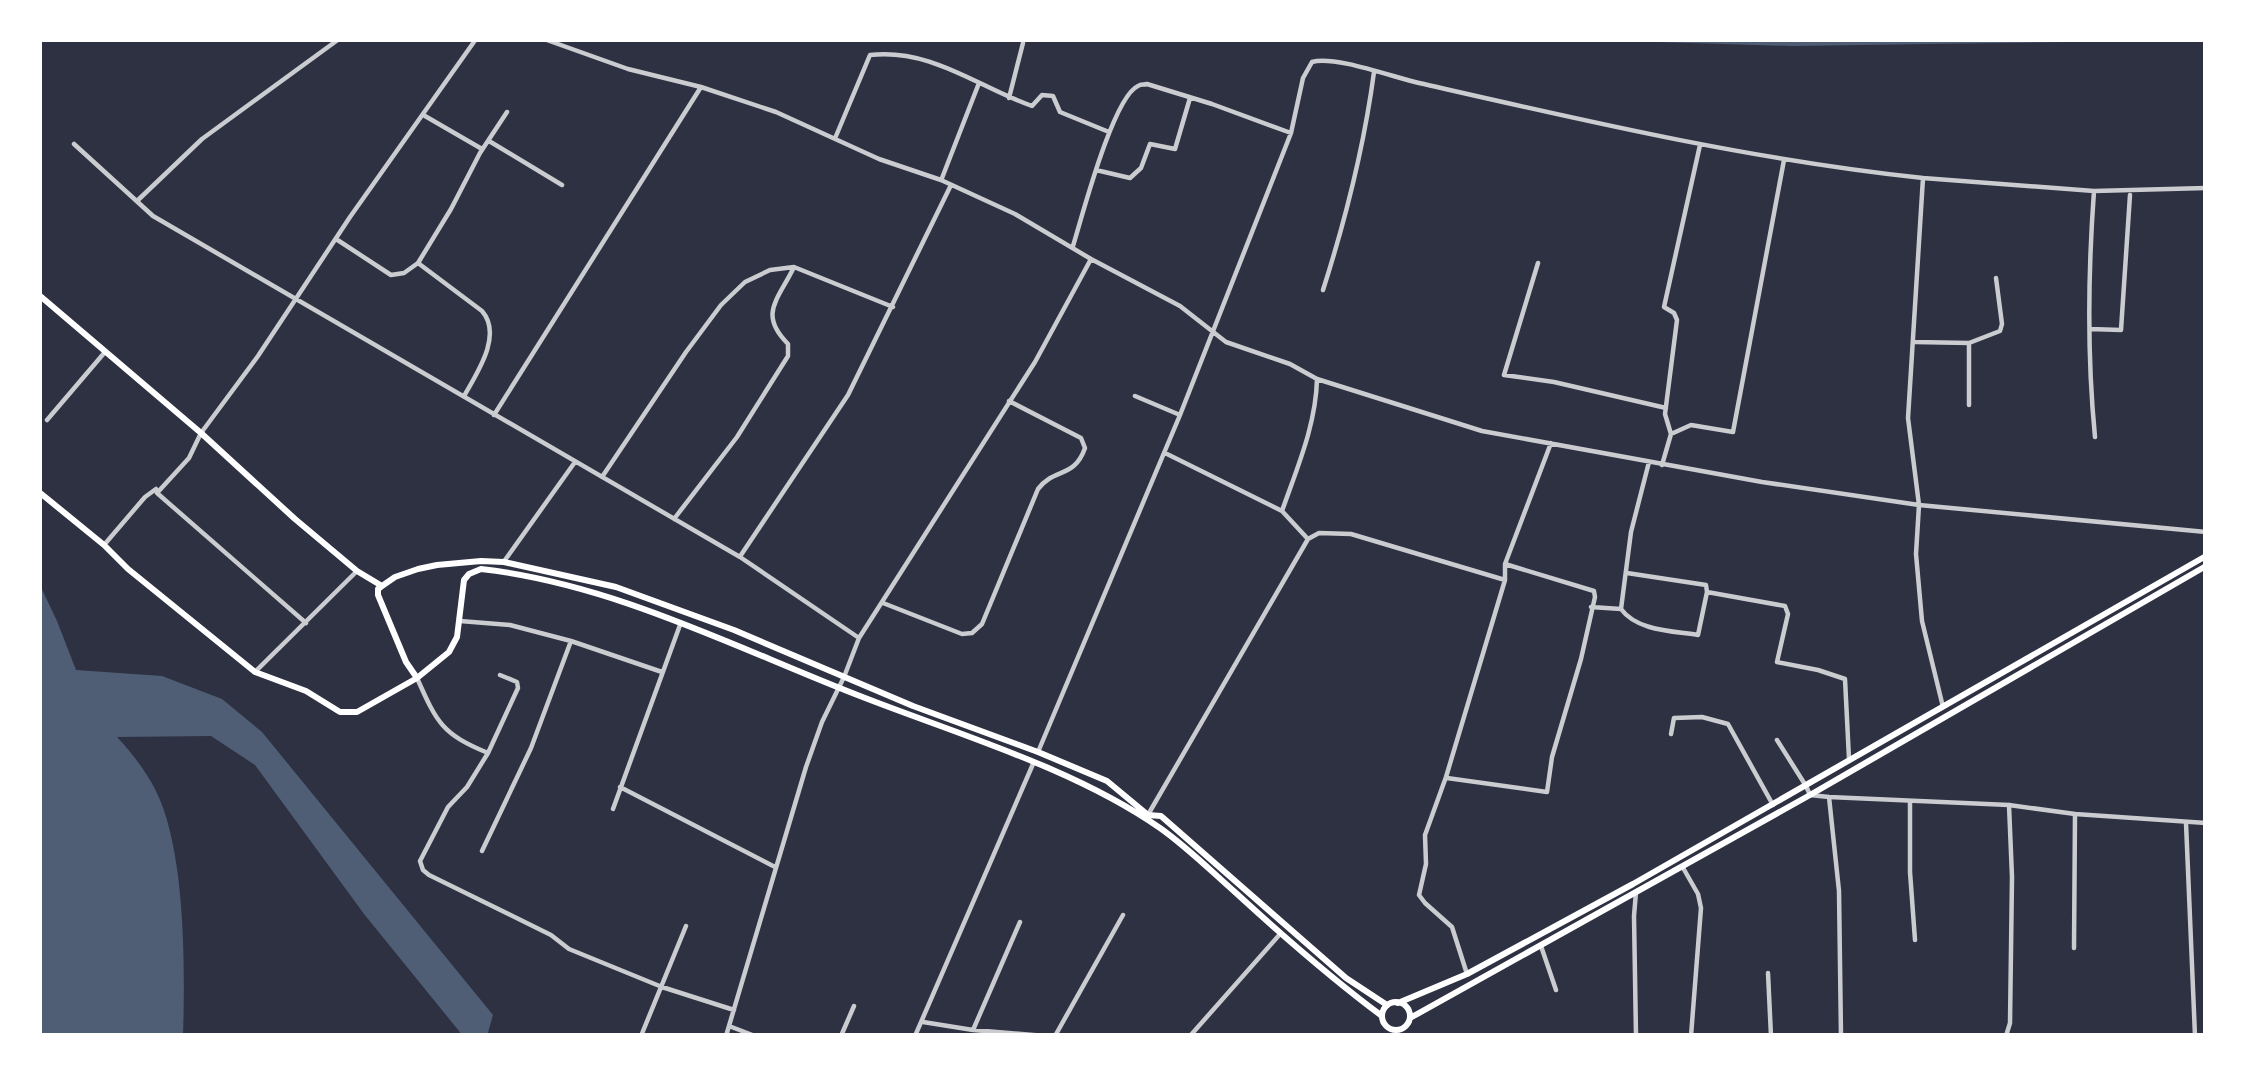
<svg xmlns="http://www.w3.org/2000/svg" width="2245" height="1075" font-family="Karla,sans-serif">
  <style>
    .water { fill: #4f5d75 }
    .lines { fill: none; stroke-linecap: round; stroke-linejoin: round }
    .minor { stroke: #caccd0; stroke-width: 4.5 }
    .tertiary { stroke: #caccd0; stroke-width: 4.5 }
    .primary { stroke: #fff; stroke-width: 6 }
    .trunk { stroke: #fff; stroke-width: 6 }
  </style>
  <rect width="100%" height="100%" fill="#2d3142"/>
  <path class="water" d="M 1562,39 L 2206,39 L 2206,40 L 1792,46 Z
    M 39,583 L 57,621 L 76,670 L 162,676 L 222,699 L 262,732 L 493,1015 L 487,1036 L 463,1036 L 364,914 L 255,765 L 211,736 L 117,737 C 132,753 145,770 155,789 C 186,849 185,968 183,1036 L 39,1036 Z"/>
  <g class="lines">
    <path class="minor" d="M 544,39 L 628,69 L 701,87 L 776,112 L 879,159 L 941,180 L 1015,214 L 1091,259 L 1180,306 L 1226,342 L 1290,364 L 1317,379 L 1482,431 L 1762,482 L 1919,505 L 2206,532
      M 1009,98 L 1023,43
      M 425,116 L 482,149
      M 836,136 L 870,55 C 931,48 978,87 1032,106 L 1042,95 L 1053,96 L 1060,112 L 1109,132
      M 489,141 L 562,185
      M 74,144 L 153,216 L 740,557 L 859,638
      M 1096,170 L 1130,178 L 1141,168 L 1150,144 L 1175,149 L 1190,98
      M 942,178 L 979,83
      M 2094,191 C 2088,273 2087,356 2095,437
      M 137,201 L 202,139 L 339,39
      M 336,239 L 391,275 L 404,273 L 418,263 L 451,209 L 480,153 L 507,112
      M 1073,246 C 1082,217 1113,97 1138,86 C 1141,84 1144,85 1147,84 L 1212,104 L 1291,133
      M 418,263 L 482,311 C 503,335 477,373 464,396
      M 1538,263 L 1504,375 L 1554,382 L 1666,408
      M 1323,290 C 1346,218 1364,147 1374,72
      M 2090,329 L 2121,330 L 2130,195
      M 1915,342 L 1969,343 L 2000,331 L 2002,324 L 1996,278
      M 1969,343 L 1969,405
      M 1135,396 L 1180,415
      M 494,415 L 701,87
      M 47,420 L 105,352
      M 1671,434 L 1691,425 L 1733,432 L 1784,160
      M 1165,453 L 1282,511 L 1307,538
      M 1662,465 L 1671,434 L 1665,414 L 1677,320 L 1674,313 L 1664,307 L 1700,145
      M 602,477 L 686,352 L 721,305 L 745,282 L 770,270 L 794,267 L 893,307
      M 157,493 L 306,623
      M 1282,511 C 1297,468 1316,425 1317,379
      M 674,519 L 737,437 L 788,356 L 788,344 C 758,314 778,300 794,267
      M 104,545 L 145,497 L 156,489 L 157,493 L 189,458 L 201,433 L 258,356 L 350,217 L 476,39
      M 741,555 L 848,395 L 951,185
      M 505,560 L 575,462
      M 1627,573 L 1706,585 L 1707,592 L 1698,635 C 1673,631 1637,631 1621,609 L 1631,532 L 1649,462
      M 1707,592 L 1785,606 L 1788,614 L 1777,662 L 1818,670 L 1845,679 L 1849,759
      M 883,603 L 962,634 L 972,633 L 982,624 L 1038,489 C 1055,467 1074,479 1085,448 L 1081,438 L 1009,401
      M 1591,607 L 1621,609
      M 460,621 L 510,625 L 571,641 L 662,672
      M 255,672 L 357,571
      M 500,675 L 517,682 L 518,688 L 488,753 L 467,787 L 448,807 L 420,861 L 423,870 L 429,875 L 551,935 L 569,949 L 662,987 L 734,1010
      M 417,678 C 437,723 442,734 488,753
      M 1943,707 L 1922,621 L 1916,554 L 1919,505 L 1908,418 L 1923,178 L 2094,191 L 2206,188
      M 1671,734 L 1674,718 L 1702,717 L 1728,724 L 1773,805
      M 1777,740 L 1806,786
      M 1038,752 L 1180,415 L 1291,133 L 1303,78 L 1312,62 C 1333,55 1393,77 1419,83 C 1586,121 1752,160 1923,178
      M 1447,778 L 1547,792 L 1552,757 L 1581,659 L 1595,597 L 1594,591 L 1505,564
      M 620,787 L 775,867
      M 1829,797 L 1839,891 L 1841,1036
      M 1910,802 L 1910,872 L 1915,940
      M 613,809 L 680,625
      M 1149,813 L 1308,539 L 1319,533 L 1351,534 L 1505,580
      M 2186,823 L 2195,1036
      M 482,851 L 531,748 L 571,641
      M 1682,866 L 1698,894 L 1701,908 L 1691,1036
      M 1541,946 L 1556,990
      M 2074,948 L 2075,814
      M 1768,973 L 1771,1036
      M 1467,974 L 1452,927 L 1425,903 L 1419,895 L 1426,864 L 1425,835 L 1446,777 L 1505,580 L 1505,564 L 1551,443
      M 923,1022 L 973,1030 L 1045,1036
      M 729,1026 L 755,1036
      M 973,1030 L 1020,922
      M 641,1036 L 686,926
      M 726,1036 L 806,767 L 822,722 L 844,677 L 859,638 L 1035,362 L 1091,259
      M 841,1036 L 854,1006
      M 915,1036 L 1033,764
      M 1055,1036 L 1123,915
      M 1190,1036 L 1281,933
      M 1636,1036 L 1634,916 L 1636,892
      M 2006,1036 L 2010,1023 L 2012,877 L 2009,805"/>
    <path class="tertiary" d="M 1806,786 L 1810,795 L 1829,797 L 2009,805 L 2075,814 L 2206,823"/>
    <path class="primary" d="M 39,295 L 201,433 L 295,519 L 357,571 L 382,586
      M 39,492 L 104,545 L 128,569 L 255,672 L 306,691 L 340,712 L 357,712 L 417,678 L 449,652 L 457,637 L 464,580 L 469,574 L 481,569 C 614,584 736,648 860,696 C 957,734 1074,768 1160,828 C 1187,847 1211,871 1236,893 C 1283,936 1331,978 1382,1016
      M 382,586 L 395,577 L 418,569 L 437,565 L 481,561 L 504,562 L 616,587 L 734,630 L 913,706 L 1038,752 L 1107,781 L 1148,815 L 1161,816 L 1346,978 L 1387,1005
      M 382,586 L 378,589 L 378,595 L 406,662 L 417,678"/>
    <path class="trunk" d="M1382 1016a14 14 0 1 1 28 0a14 14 0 1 1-28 0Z
      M 1398,1003 L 1467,974 L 1633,884 L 2206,556
      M 1410,1018 L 1810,795 L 2206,566"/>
  </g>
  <rect width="2245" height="1075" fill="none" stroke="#ffffff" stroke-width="84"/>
</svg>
